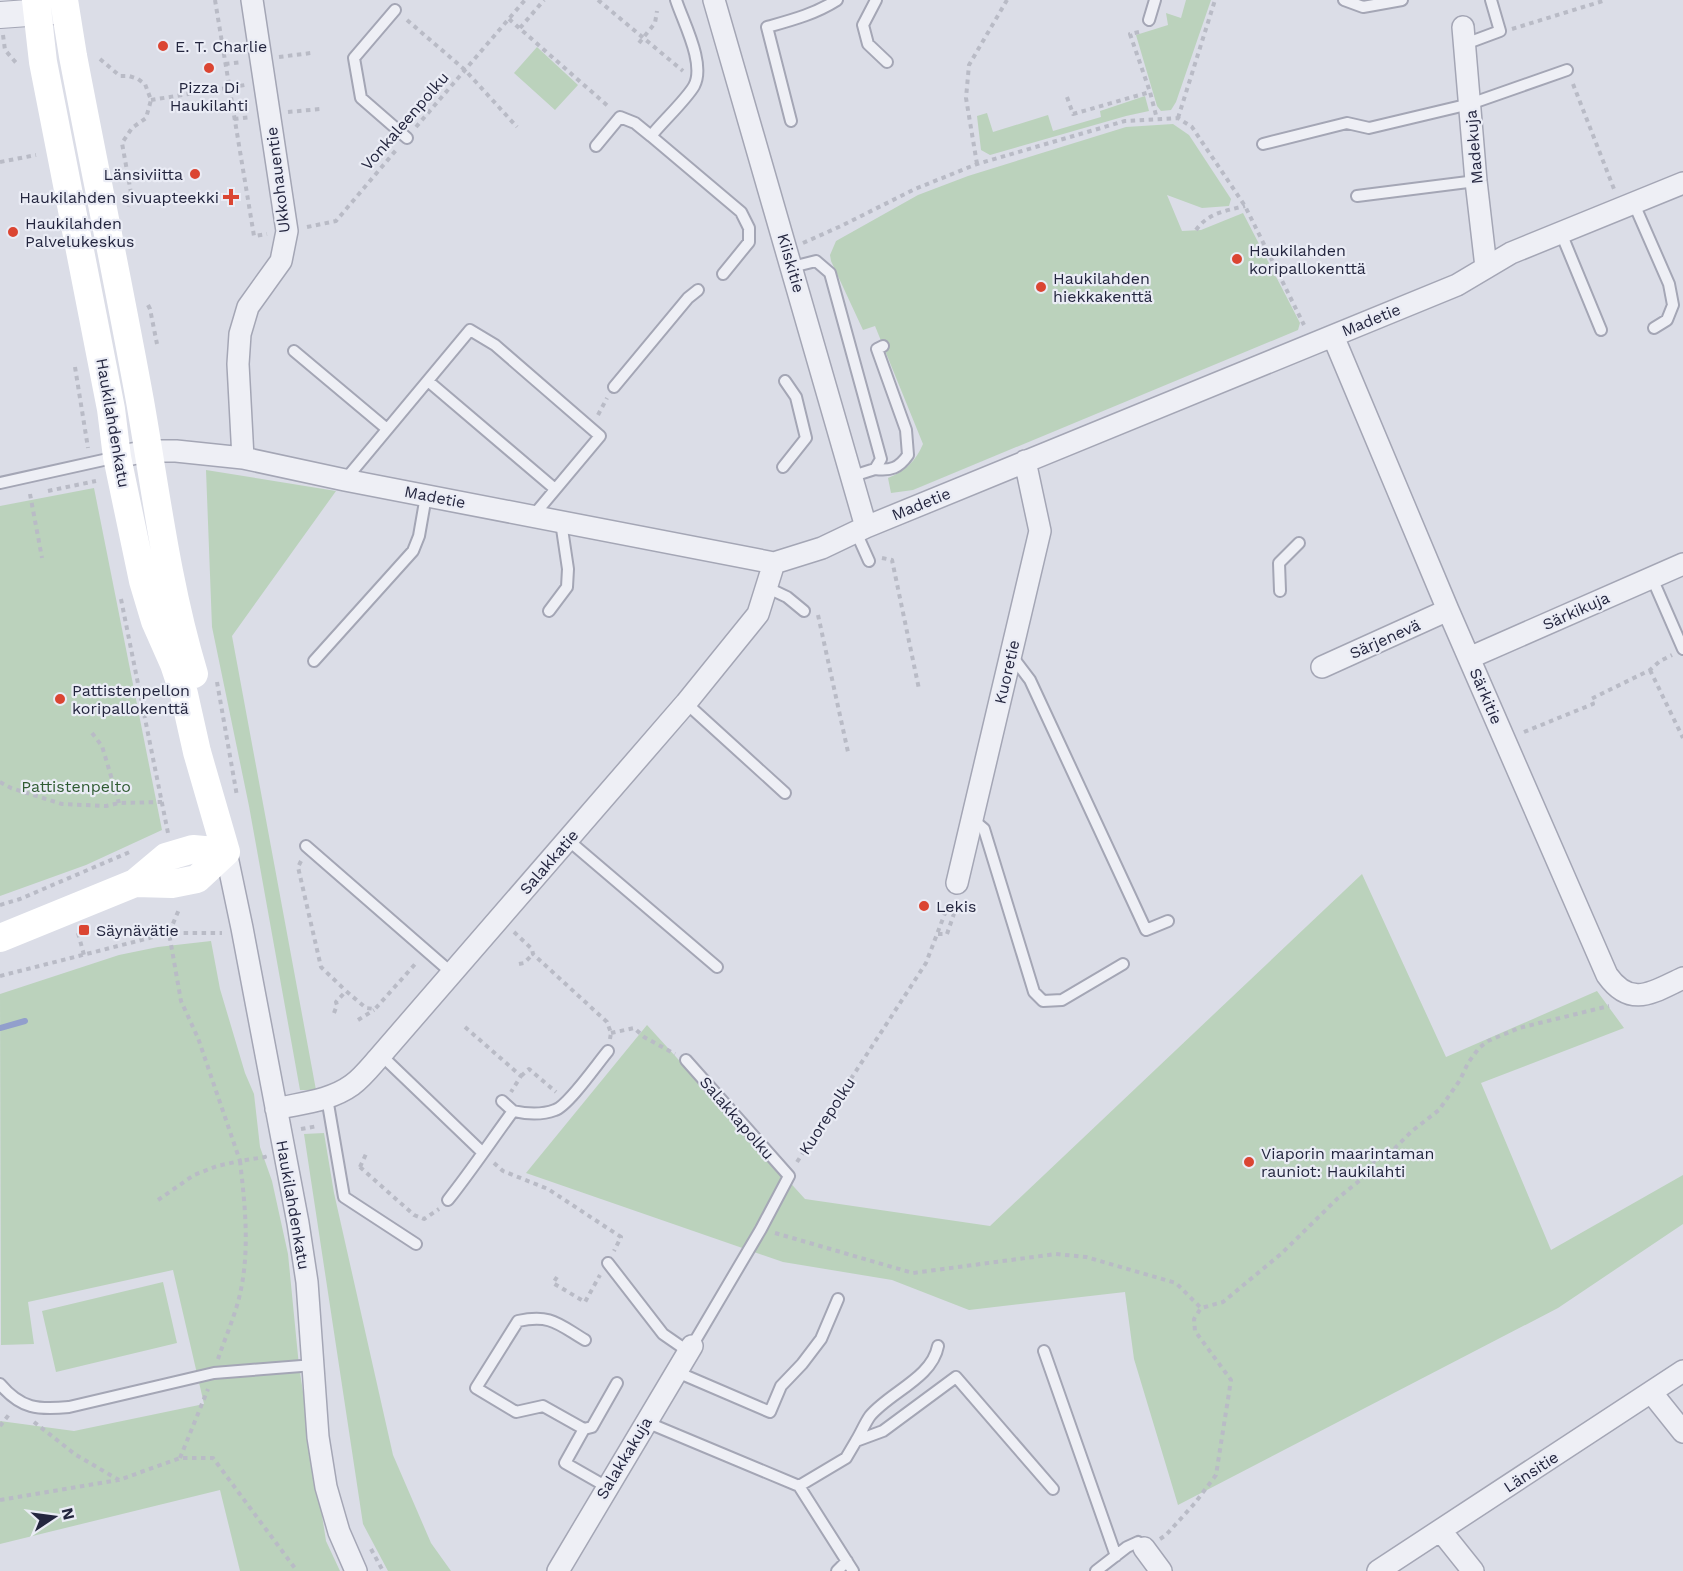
<svg xmlns="http://www.w3.org/2000/svg" width="1683" height="1571" font-family="'Work Sans',sans-serif">
  <style>
    .green { fill: #bbd2bc }
    .lines { fill: none; stroke-linecap: round; stroke-linejoin: round }
    .stream { stroke: #929fcc; stroke-width: 6 }
    .service-casing { stroke: #a4a6b5; stroke-width: 14 }
    .minor-casing { stroke: #a4a6b5; stroke-width: 24 }
    .tertiary-casing { stroke: #a4a6b5; stroke-width: 28 }
    .path { stroke: #b9bbc6; stroke-width: 4; stroke-dasharray: 4.5 4.5; stroke-linecap: butt }
    .service { stroke: #eeeff5; stroke-width: 10 }
    .minor { stroke: #eeeff5; stroke-width: 21 }
    .tertiary { stroke: #eeeff5; stroke-width: 26 }
    .secondary { stroke: #fff; stroke-width: 28 }
    .poi-dot { fill: #db4532; stroke: #eaecf5; stroke-width: 2 }
    .labels { text-anchor: middle; dominant-baseline: central; stroke-width: 4.5; stroke-linejoin: round; paint-order: stroke }
    .poi-label { font-size: 16px; fill: #24263f; stroke: #eaecf5; text-anchor: start }
    .street-label { font-size: 16px; fill: #24263f; stroke: #eaecf5 }
    .park-label { font-size: 16px; fill: #305c33; stroke: #eaecf5 }
  </style>
  <rect width="100%" height="100%" fill="#dbdde7"/>
  <path class="green" d="M 1186,0 L 1211,0 L 1176,102 L 1171,110 L 1161,111 L 1157,106 L 1136,35 L 1168,25 L 1166,13 L 1181,18 Z
    M 537,47 L 578,85 L 555,110 L 514,73 Z
    M 1145,96 L 1149,111 L 1126,116 L 990,155 L 981,150 L 977,116 L 987,113 L 993,132 L 1048,115 L 1053,131 L 1101,117 L 1100,111 Z
    M 1173,124 L 1189,135 L 1231,199 L 1229,206 L 1202,208 L 1167,195 L 1182,231 L 1201,230 L 1243,213 L 1300,323 L 1298,330 L 913,490 L 891,493 L 888,478 C 905,471 916,461 923,444 L 875,326 L 863,330 L 831,261 L 830,255 L 836,241 L 918,195 L 968,176 L 1126,127 Z
    M 206,470 L 336,491 L 232,636 L 316,1090 L 300,1090 L 249,806 L 212,627 Z
    M 94,488 L 162,830 L 86,865 L 0,896 L 0,506 Z
    M 1362,874 L 1446,1057 L 1597,991 L 1624,1028 L 1481,1083 L 1551,1250 L 1683,1175 L 1683,1224 L 1558,1308 L 1178,1505 L 1134,1359 L 1125,1292 L 969,1310 L 892,1280 L 783,1262 L 526,1173 L 647,1025 L 805,1199 L 990,1226 Z
    M 211,941 L 220,989 L 245,1073 L 254,1094 L 260,1147 L 272,1181 L 288,1254 L 299,1366 L 326,1541 L 340,1571 L 240,1571 L 220,1490 L 0,1544 L 0,1421 L 74,1431 L 204,1404 L 173,1270 L 28,1302 L 34,1344 L 1,1345 L 0,994 L 119,955 L 158,947 Z
    M 324,1133 L 334,1193 L 393,1455 L 431,1543 L 451,1571 L 388,1571 L 363,1524 L 304,1134 Z
    M 163,1282 L 177,1343 L 56,1372 L 42,1311 Z"/>
  <g class="lines">
    <path class="stream" d="M 0,1028 L 25,1021"/>
    <defs>
      <path id="service" d="M 676,0 C 683,22 706,64 694,86 C 686,100 662,122 651,136 L 741,212 L 749,228 L 749,242 L 723,274
        M 876,0 L 863,25 L 868,44 L 887,62
        M 1344,0 L 1363,7 L 1402,0
        M 395,10 L 354,58 L 361,98 L 407,138
        M 1149,20 L 1155,0
        M 1465,44 L 1500,31 L 1491,0
        M 791,121 L 767,27 C 792,20 815,14 837,0
        M 1263,144 L 1347,123 L 1369,128 L 1470,104 L 1567,70
        M 596,146 L 620,117 L 635,123 L 651,136
        M 1357,196 L 1476,181
        M 1634,204 L 1669,284 L 1673,305 L 1667,320 L 1654,328
        M 1561,233 L 1601,330
        M 792,267 L 816,261 L 830,273 L 881,459 L 875,469 L 853,476
        M 294,351 L 387,429
        M 428,381 L 555,489
        M 614,387 L 688,298 L 698,290
        M 783,467 L 806,438 L 796,397 L 785,381
        M 875,469 C 891,471 899,468 908,455 L 906,430 L 877,349 L 883,346
        M 345,480 L 470,330 L 495,345 L 600,436 L 533,516
        M 0,483 L 117,457
        M 856,532 L 869,561
        M 1652,578 L 1683,649
        M 768,588 L 787,597 L 804,611
        M 1280,591 L 1279,563 L 1299,543
        M 549,611 L 567,587 L 568,569 L 561,522
        M 1011,655 L 1030,680 L 1146,930 L 1168,921
        M 314,661 L 413,551 L 419,536 L 426,496
        M 686,703 L 785,793
        M 972,819 L 984,829 L 1034,992 L 1043,1001 L 1062,1000 L 1123,964
        M 568,840 L 717,967
        M 306,846 L 453,974
        M 381,1055 L 482,1152
        M 686,1060 L 789,1176 L 761,1229 L 692,1346
        M 327,1098 L 344,1197 L 416,1244
        M 502,1101 L 513,1111
        M 448,1200 C 471,1171 491,1141 513,1111 C 526,1114 542,1115 555,1110 C 568,1106 597,1064 608,1051
        M 608,1263 L 663,1334 L 689,1352
        M 1044,1351 L 1116,1556
        M 677,1372 L 770,1412 L 781,1386 L 802,1364 L 821,1339 L 838,1299
        M 0,1384 C 21,1409 38,1410 69,1407 L 214,1373 L 314,1365
        M 646,1422 L 799,1486 L 846,1458 L 856,1441 L 883,1431 L 956,1377 L 1053,1489
        M 584,1429 L 543,1406 L 516,1412 L 476,1388 L 518,1321 C 551,1314 558,1324 585,1340
        M 856,1441 C 861,1433 865,1423 870,1416 C 890,1392 932,1378 938,1346
        M 799,1486 L 853,1571
        M 607,1487 L 565,1463 L 584,1429 L 592,1427 L 617,1383
        M 837,1571 L 847,1561
        M 1096,1571 L 1127,1547 L 1138,1542 L 1143,1548"/>
      <path id="minor" d="M 714,0 L 866,527
        M 1463,27 L 1476,181 L 1486,267
        M 1333,336 L 1448,610 L 1607,975 C 1631,1009 1653,992 1683,978
        M 117,457 L 147,451 L 176,451 L 243,458 L 345,480 L 774,563 L 822,548 L 866,527 L 1457,285 L 1511,253 L 1683,183
        M 243,458 L 238,364 L 240,334 L 248,307 L 281,261 L 287,231 L 252,0
        M 1469,658 L 1683,564
        M 1322,667 L 1448,610
        M 226,852 L 242,928 L 298,1223 L 307,1282 L 318,1437 L 326,1487 L 339,1532 L 356,1571
        M 957,883 L 1040,531 L 1025,461
        M 276,1109 C 301,1103 330,1101 352,1085 C 363,1077 372,1065 381,1055 L 686,703 L 758,614 L 774,563
        M 1651,1392 L 1683,1432
        M 1441,1531 L 1473,1571
        M 1144,1548 L 1161,1571
        M 558,1571 L 692,1346
        M 1378,1571 L 1683,1371"/>
      <path id="tertiary" d="M 0,15 L 56,11"/>
    </defs>
    <use href="#service" class="service-casing"/>
    <use href="#minor" class="minor-casing"/>
    <use href="#tertiary" class="tertiary-casing"/>
    <path class="path" d="M 215,0 L 254,236 L 267,234
      M 598,0 L 683,71
      M 509,19 L 609,107
      M 407,20 L 465,70 L 517,127
      M 520,28 L 544,0
      M 1512,29 L 1606,0
      M 1139,32 L 1130,34 L 1150,92
      M 3,35 L 5,50 L 18,65
      M 639,43 L 655,23 L 657,11
      M 279,57 L 311,53
      M 100,59 L 120,76 L 129,76 L 138,79 L 145,84 L 151,100 L 146,118 L 132,128 L 122,143 L 131,193 L 129,207
      M 225,64 L 242,62
      M 1573,84 L 1614,189
      M 1067,97 L 1073,114 L 1150,92 L 1157,119
      M 151,100 L 245,85
      M 288,112 L 320,109
      M 1178,118 L 1215,0
      M 234,119 L 251,117
      M 416,127 L 525,0
      M 0,162 L 36,155
      M 977,164 L 966,98 L 969,65 L 1007,0
      M 307,227 L 336,221 L 397,149
      M 1196,230 C 1208,213 1225,211 1245,206
      M 803,243 L 841,226 L 915,189 L 977,164 L 1125,121 L 1178,118 L 1192,127 L 1245,206 L 1304,325
      M 148,305 L 150,309 L 157,344
      M 75,367 L 88,448
      M 598,415 L 607,398
      M 48,491 L 96,481
      M 30,494 L 42,558
      M 882,558 L 892,560 L 919,689
      M 121,599 L 168,833
      M 818,615 L 848,752
      M 1650,670 L 1683,738
      M 217,682 L 237,796
      M 1524,732 L 1593,704 L 1591,699 L 1650,670 L 1660,661 L 1672,655
      M 92,733 L 102,746 L 119,803
      M 0,782 L 11,788 L 62,804 L 106,806 L 119,803 L 162,802
      M 301,861 L 298,867 L 321,967 L 346,991
      M 0,905 L 20,899 L 132,851
      M 514,932 L 532,949 L 533,954 L 607,1022 L 611,1033 L 610,1039
      M 78,933 L 84,955
      M 938,934 L 947,934 L 958,902
      M 519,964 L 524,963 L 533,954
      M 0,976 L 169,933 L 222,933
      M 334,1013 L 337,1005 L 336,1002 L 346,991 L 366,1008 L 375,1009 L 417,962
      M 358,1020 L 374,1010
      M 465,1027 L 521,1076 L 511,1092
      M 611,1033 L 634,1028 L 644,1037 L 675,1054
      M 521,1076 L 529,1069 L 556,1092
      M 301,1129 L 318,1126
      M 797,1162 L 926,963 L 950,900
      M 494,1163 L 503,1171 L 548,1189 L 621,1237 L 614,1251
      M 360,1167 L 414,1215 L 424,1219 L 439,1209
      M 360,1167 L 366,1154
      M 158,1200 L 194,1175 L 217,1166 L 240,1161 L 198,1038 L 181,1001 L 169,933 L 180,907
      M 775,1233 L 913,1273 L 1056,1254 L 1086,1257 L 1176,1283 L 1201,1308 L 1223,1302 L 1282,1253 L 1338,1198 L 1364,1177 L 1376,1158 L 1390,1153 L 1412,1131 L 1439,1110 L 1460,1080 L 1468,1063 L 1479,1048 L 1488,1041 L 1519,1028 L 1609,1006
      M 557,1277 L 553,1283 L 585,1302 L 600,1275
      M 218,1359 C 225,1338 235,1316 240,1294 C 250,1250 245,1205 240,1161 L 265,1157 L 264,1155
      M 34,1422 L 76,1455 L 119,1480 L 180,1458 L 213,1458 L 297,1571
      M 0,1426 L 11,1412
      M 180,1458 L 208,1389
      M 0,1500 L 118,1480
      M 1160,1539 L 1166,1535 L 1195,1503 L 1216,1475 L 1231,1380 L 1195,1331 L 1194,1319 L 1201,1308
      M 371,1549 L 383,1571"/>
    <use href="#service" class="service"/>
    <use href="#minor" class="minor"/>
    <use href="#tertiary" class="tertiary"/>
    <path class="secondary" d="M 36,0 L 43,62 L 111,409 L 117,457 L 143,581 L 155,621 L 174,664 L 184,694 L 197,752 L 226,852
      M 64,0 L 73,56 C 95,171 119,286 140,401 C 156,492 167,585 194,674
      M 135,883 L 172,884 L 197,879 L 226,852
      M 0,938 L 135,883 L 166,857 L 193,849 L 226,852"/>
  </g>
  <g class="poi-dot">
    <circle cx="163" cy="46" r="6"/>
    <circle cx="209" cy="68" r="6"/>
    <circle cx="195" cy="174" r="6"/>
    <path d="M228 188h6v6h6v6h-6v6h-6v-6h-6v-6h6z"/>
    <circle cx="13" cy="232" r="6"/>
    <circle cx="1237" cy="259" r="6"/>
    <circle cx="1041" cy="287" r="6"/>
    <circle cx="60" cy="699" r="6"/>
    <circle cx="924" cy="906" r="6"/>
    <rect x="78" y="924" width="12" height="12" rx="3"/>
    <circle cx="1249" cy="1162" r="6"/>
  </g>
  <g class="labels">
    <g class="poi-label">
      <text x="175" y="46">E. T. Charlie</text>
      <text x="209" y="87" text-anchor="middle">Pizza Di<tspan x="209" dy="18">Haukilahti</tspan></text>
      <text x="183" y="174" text-anchor="end">Länsiviitta</text>
      <text x="219" y="197" text-anchor="end">Haukilahden sivuapteekki</text>
      <text x="25" y="223">Haukilahden<tspan x="25" dy="18">Palvelukeskus</tspan></text>
      <text x="1249" y="250">Haukilahden<tspan x="1249" dy="18">koripallokenttä</tspan></text>
      <text x="1053" y="278">Haukilahden<tspan x="1053" dy="18">hiekkakenttä</tspan></text>
      <text x="72" y="690">Pattistenpellon<tspan x="72" dy="18">koripallokenttä</tspan></text>
      <text x="936" y="906">Lekis</text>
      <text x="96" y="930">Säynävätie</text>
      <text x="1261" y="1153">Viaporin maarintaman<tspan x="1261" dy="18">rauniot: Haukilahti</tspan></text>
    </g>
    <g class="street-label">
      <text transform="translate(405 121) rotate(-49)">Vonkaleenpolku</text>
      <text transform="translate(1474 147) rotate(-95)">Madekuja</text>
      <text transform="translate(278 180) rotate(-97)">Ukkohauentie</text>
      <text transform="translate(791 263) rotate(74)">Kiiskitie</text>
      <text transform="translate(1371 320) rotate(-22)">Madetie</text>
      <text transform="translate(113 423) rotate(80)">Haukilahdenkatu</text>
      <text transform="translate(435 497) rotate(11)">Madetie</text>
      <text transform="translate(921 504) rotate(-22)">Madetie</text>
      <text transform="translate(1576 611) rotate(-24)">Särkikuja</text>
      <text transform="translate(1385 639) rotate(-24)">Särjenevä</text>
      <text transform="translate(1007 672) rotate(-77)">Kuoretie</text>
      <text transform="translate(1486 696) rotate(67)">Särkitie</text>
      <text transform="translate(549 862) rotate(-49)">Salakkatie</text>
      <text transform="translate(827 1116) rotate(-57)">Kuorepolku</text>
      <text transform="translate(737 1118) rotate(49)">Salakkapolku</text>
      <text transform="translate(293 1205) rotate(80)">Haukilahdenkatu</text>
      <text transform="translate(624 1458) rotate(-59)">Salakkakuja</text>
      <text transform="translate(1531 1472) rotate(-33)">Länsitie</text>
    </g>
    <g class="park-label">
      <text x="76" y="786">Pattistenpelto</text>
    </g>
  </g>
  <g transform="translate(54 1517) rotate(77)" stroke="#eaecf5" stroke-width="4.5" paint-order="stroke">
  <path d="M0-4.5L10 22L0 15L-10 22Z" fill="#24263f"/>
  <text y="-9" font-size="16" font-weight="bold" text-anchor="middle" fill="#24263f">N</text>
  </g>
</svg>
